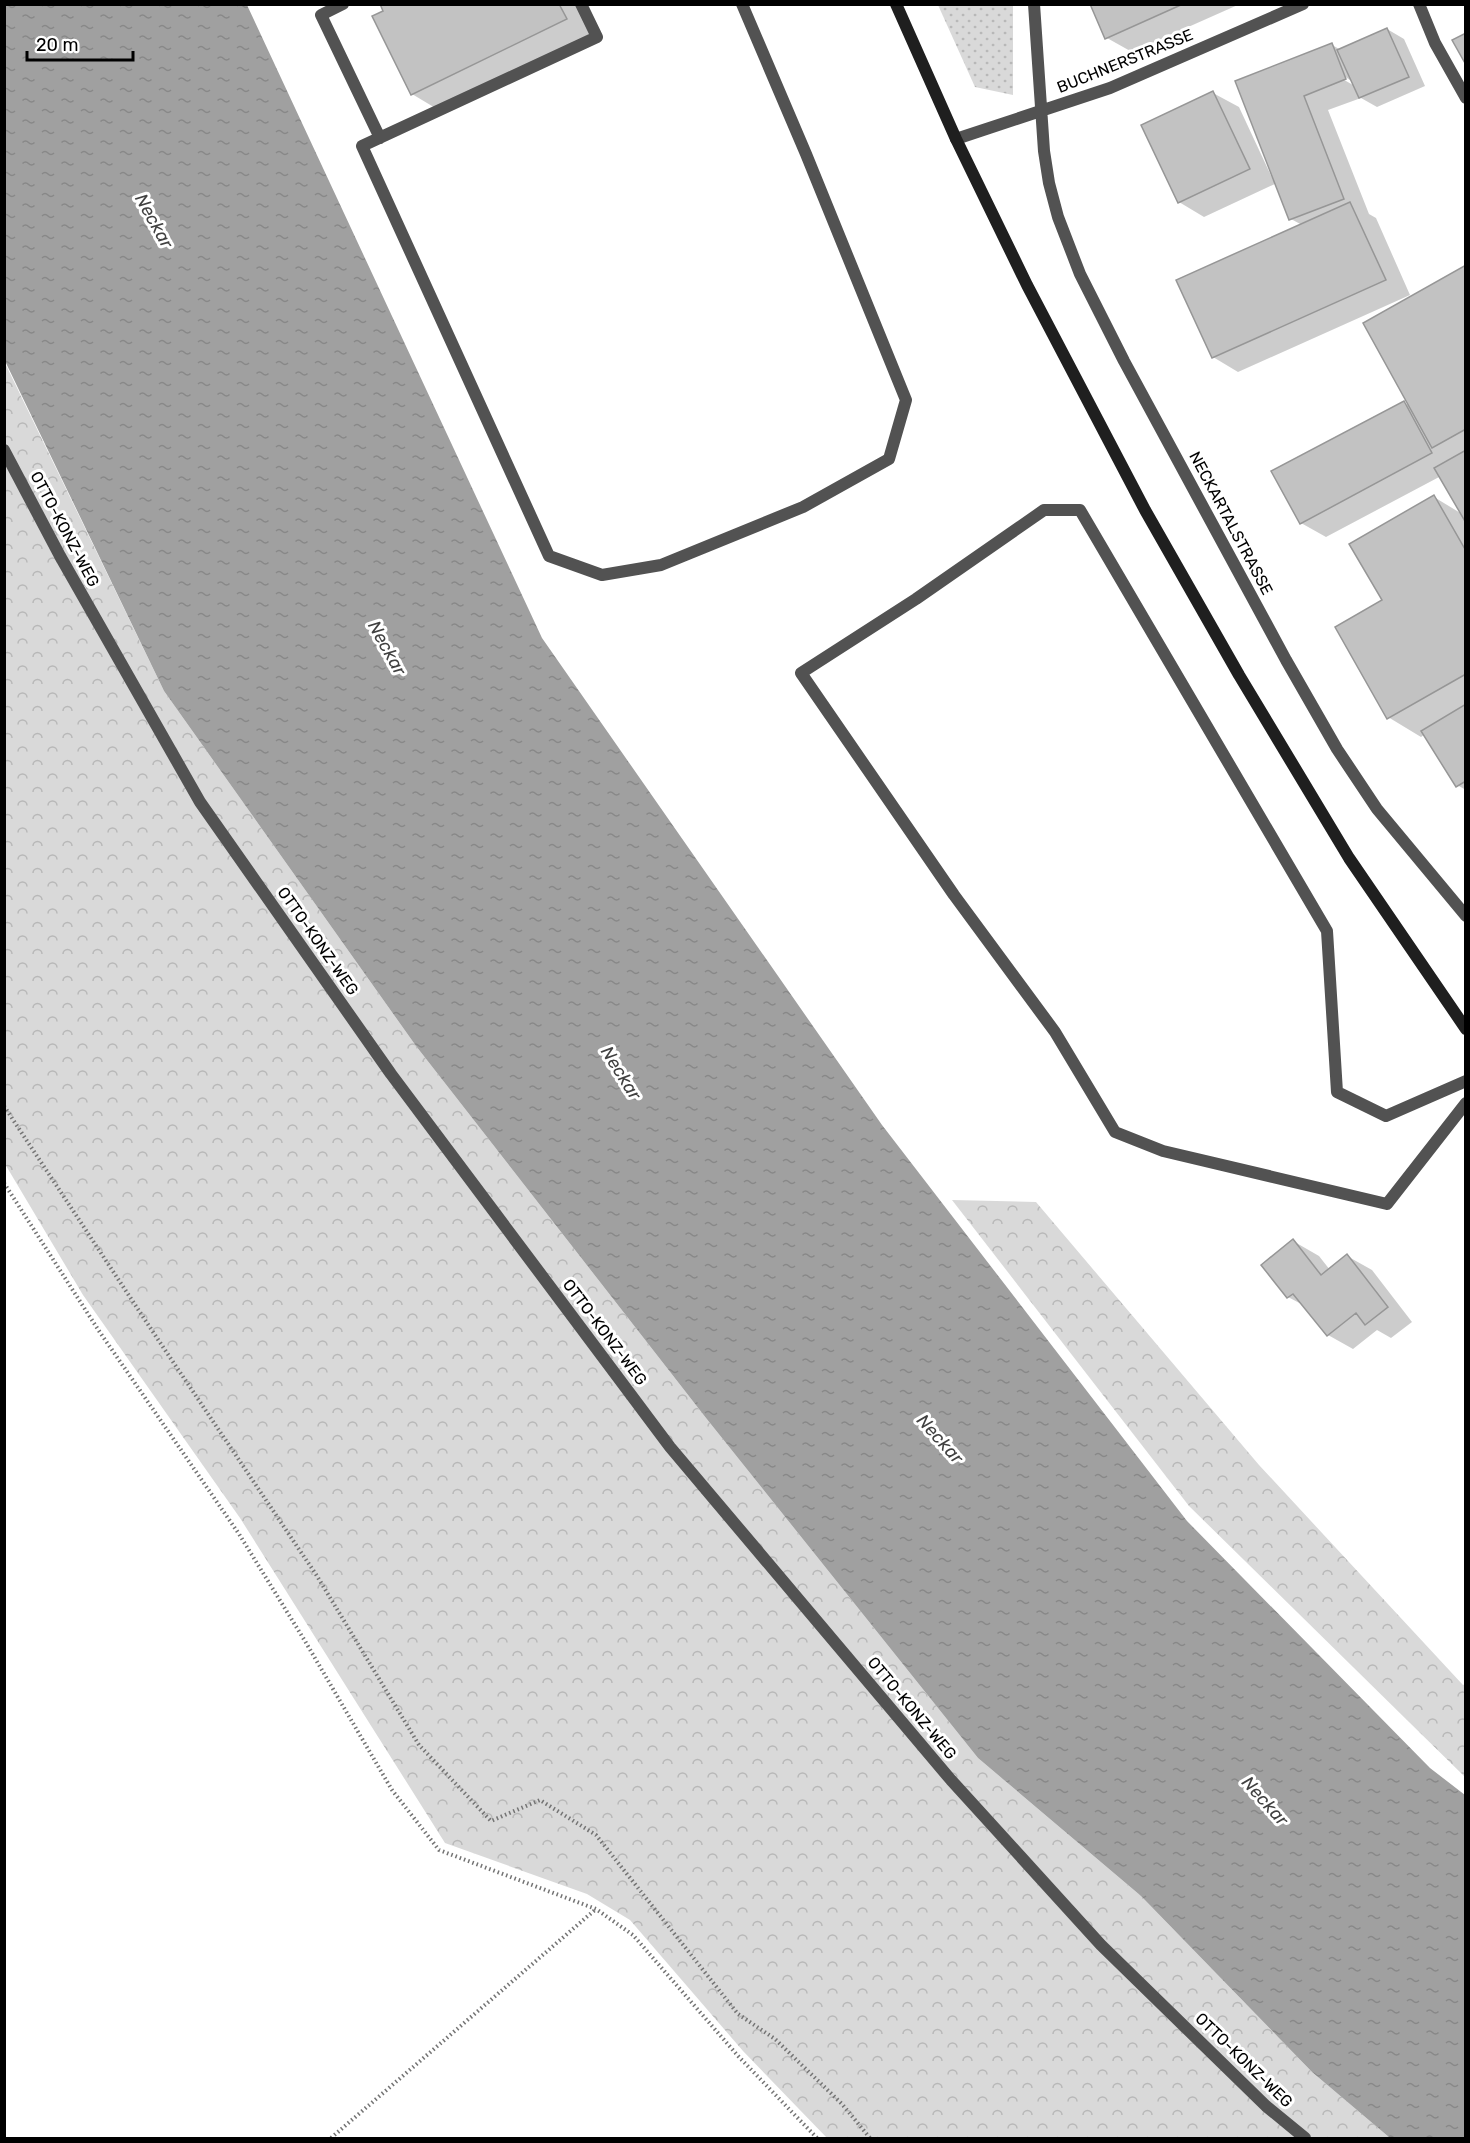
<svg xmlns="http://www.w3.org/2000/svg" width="1470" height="2143" font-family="Rubik,sans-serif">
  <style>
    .grass { fill: url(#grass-dots) }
    .forest { fill: url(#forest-crowns) }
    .water { fill: url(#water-ripples) }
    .shadow { fill: #0003; fill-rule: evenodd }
    .building { fill: #c2c2c2; stroke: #969696; stroke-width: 1.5 }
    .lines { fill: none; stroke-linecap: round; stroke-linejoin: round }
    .path { stroke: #747474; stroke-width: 4; stroke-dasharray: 1.5 3; stroke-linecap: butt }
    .lane { stroke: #525252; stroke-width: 12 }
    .street { stroke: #525252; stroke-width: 12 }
    .secondary { stroke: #1f1f1f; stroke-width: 12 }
    .labels { text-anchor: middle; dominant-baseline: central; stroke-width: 6; stroke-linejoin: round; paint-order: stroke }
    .street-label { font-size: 16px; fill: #000; stroke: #fff }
    .water-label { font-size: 18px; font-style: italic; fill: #414141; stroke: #fff }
  </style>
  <defs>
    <pattern id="grass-dots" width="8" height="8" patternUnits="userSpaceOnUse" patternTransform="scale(1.5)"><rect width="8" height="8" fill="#d9d9d9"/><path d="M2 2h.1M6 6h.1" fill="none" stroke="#b8b8b8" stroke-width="1.8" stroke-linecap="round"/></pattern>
    <pattern id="forest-crowns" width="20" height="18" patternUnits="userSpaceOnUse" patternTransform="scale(1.5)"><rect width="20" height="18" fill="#d9d9d9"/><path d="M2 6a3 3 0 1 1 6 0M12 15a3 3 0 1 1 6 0" fill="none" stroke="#b8b8b8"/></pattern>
    <pattern id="water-ripples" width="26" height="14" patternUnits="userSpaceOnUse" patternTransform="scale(1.5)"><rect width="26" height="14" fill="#a0a0a0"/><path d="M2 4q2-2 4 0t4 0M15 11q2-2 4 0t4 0" fill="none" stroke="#888"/></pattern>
  </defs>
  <rect width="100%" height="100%" fill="#fff"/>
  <path class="grass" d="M 938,5 L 1013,5 L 1013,95 L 975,87 Z"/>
  <path class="forest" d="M 4,361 L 164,691 L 416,1046 L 706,1418 L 978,1758 L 1141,1896 L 1312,2072 L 1390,2138 L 827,2138 L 743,2051 L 630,1920 L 587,1894 L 445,1843 L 240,1518 L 83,1295 L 5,1164 Z
    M 952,1200 L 1036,1202 L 1259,1465 L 1463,1685 L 1465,1684 L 1465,1777 L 1189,1506 Z"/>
  <path class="water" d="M 5,4 L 247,5 L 542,638 L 882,1125 L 1187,1521 L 1430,1768 L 1465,1795 L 1465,2138 L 1390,2138 L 1312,2072 L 1141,1896 L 978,1758 L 706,1418 L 416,1046 L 164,691 L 5,361 Z"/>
  <path class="shadow" d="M 382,4 L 577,4 L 591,34 L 437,109 L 412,94 Z
    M 1092,4 L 1240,4 L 1132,52 L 1107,38 Z
    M 1387,29 L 1404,39 L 1425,86 L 1377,107 L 1361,98 L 1328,110 L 1369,214 L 1376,218 L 1410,295 L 1238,372 L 1213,357 L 1302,225 L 1291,219 L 1277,183 L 1204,217 L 1179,202 L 1213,93 L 1239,107 L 1273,180 L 1275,179 L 1237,82 L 1332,45 L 1341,50 ZM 1341,74 L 1353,82 L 1353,85 L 1339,77 Z
    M 1466,267 L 1466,790 L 1457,785 L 1425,734 L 1421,737 L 1388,717 L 1384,601 L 1434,497 L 1462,514 L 1441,476 L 1326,537 L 1301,523 L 1404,403 L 1411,407 Z
    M 1293,1241 L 1319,1256 L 1330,1270 L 1347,1256 L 1372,1270 L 1412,1322 L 1391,1338 L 1377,1330 L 1353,1349 L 1328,1335 L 1305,1306 L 1288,1297 Z"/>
  <path class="building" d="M 380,4 L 559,4 L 567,19 L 411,95 L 372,16 L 383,11 Z
    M 1090,4 L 1183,4 L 1105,39 Z
    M 1387,28 L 1409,77 L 1359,98 L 1337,50 Z
    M 1466,33 L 1466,65 L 1452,40 Z
    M 1332,43 L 1346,79 L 1304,96 L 1344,199 L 1289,220 L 1235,81 Z
    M 1213,91 L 1250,169 L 1178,203 L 1141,125 Z
    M 1350,202 L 1386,280 L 1212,358 L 1176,280 Z
    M 1466,265 L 1466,429 L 1432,448 L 1363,323 Z
    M 1404,401 L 1432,453 L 1300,524 L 1271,471 Z
    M 1466,450 L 1466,523 L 1434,468 Z
    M 1434,495 L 1466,551 L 1466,674 L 1387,719 L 1335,627 L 1382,600 L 1349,544 Z
    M 1466,704 L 1466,781 L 1456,787 L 1421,731 Z
    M 1293,1239 L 1321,1275 L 1347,1254 L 1388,1307 L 1365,1325 L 1356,1313 L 1327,1336 L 1293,1294 L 1287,1298 L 1261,1265 Z"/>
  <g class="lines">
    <path class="path" d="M 4,1106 L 157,1338 L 317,1576 L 419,1745 L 491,1821 L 540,1800 L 596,1835 L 738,2014 L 775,2039 L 842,2104 L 870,2138
      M 4,1183 L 99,1331 L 239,1534 L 305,1641 L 392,1790 L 439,1850 L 596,1909 L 633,1935 L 739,2057 L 817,2138
      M 331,2138 L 596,1909"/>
    <path class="lane" d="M 343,4 L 321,15 L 380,138
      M 581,4 L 597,37 L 362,146 L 549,556 L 602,575 L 661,565 L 803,507 L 889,459 L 906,400 L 806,154 L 742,4
      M 1419,4 L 1435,43 L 1466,98
      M 4,450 L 60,556 L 200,802 L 391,1074 L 670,1447 L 951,1780 L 1101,1945 L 1266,2106 L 1305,2138
      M 1466,1081 L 1386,1116 L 1337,1092 L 1327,931 L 1080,510 L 1044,510 L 916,599 L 801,673 L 954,895 L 1055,1032 L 1115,1132 L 1163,1151 L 1387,1204 L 1466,1103"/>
    <path class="street" d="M 1034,4 L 1044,151 L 1049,183 L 1058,217 L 1080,274 L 1124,361 L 1286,660 L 1337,749 L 1377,809 L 1466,916
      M 956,139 L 1110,88 L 1303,4"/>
    <path class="secondary" d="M 896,4 L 956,139 L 1027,285 L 1145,510 L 1239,675 L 1349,858 L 1466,1029"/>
  </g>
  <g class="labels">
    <g class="street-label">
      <text transform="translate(1125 61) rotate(-22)">BUCHNERSTRASSE</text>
      <text transform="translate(1231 523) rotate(62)">NECKARTALSTRASSE</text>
      <text transform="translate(65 529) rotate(62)">OTTO-KONZ-WEG</text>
      <text transform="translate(318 941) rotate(55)">OTTO-KONZ-WEG</text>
      <text transform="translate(605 1332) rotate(53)">OTTO-KONZ-WEG</text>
      <text transform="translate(912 1708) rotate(50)">OTTO-KONZ-WEG</text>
      <text transform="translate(1244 2060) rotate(44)">OTTO-KONZ-WEG</text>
    </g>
    <g class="water-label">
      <text transform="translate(154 221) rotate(61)">Neckar</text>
      <text transform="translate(387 648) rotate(61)">Neckar</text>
      <text transform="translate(621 1073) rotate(58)">Neckar</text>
      <text transform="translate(940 1439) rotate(48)">Neckar</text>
      <text transform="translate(1265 1801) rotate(48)">Neckar</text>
    </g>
  </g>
  <rect width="1470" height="2143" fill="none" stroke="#000000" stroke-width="12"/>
  <path d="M27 51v9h106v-9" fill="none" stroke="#000000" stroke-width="3"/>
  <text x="36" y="51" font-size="18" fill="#000000" stroke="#ffffff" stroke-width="4.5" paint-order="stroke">20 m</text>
</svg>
